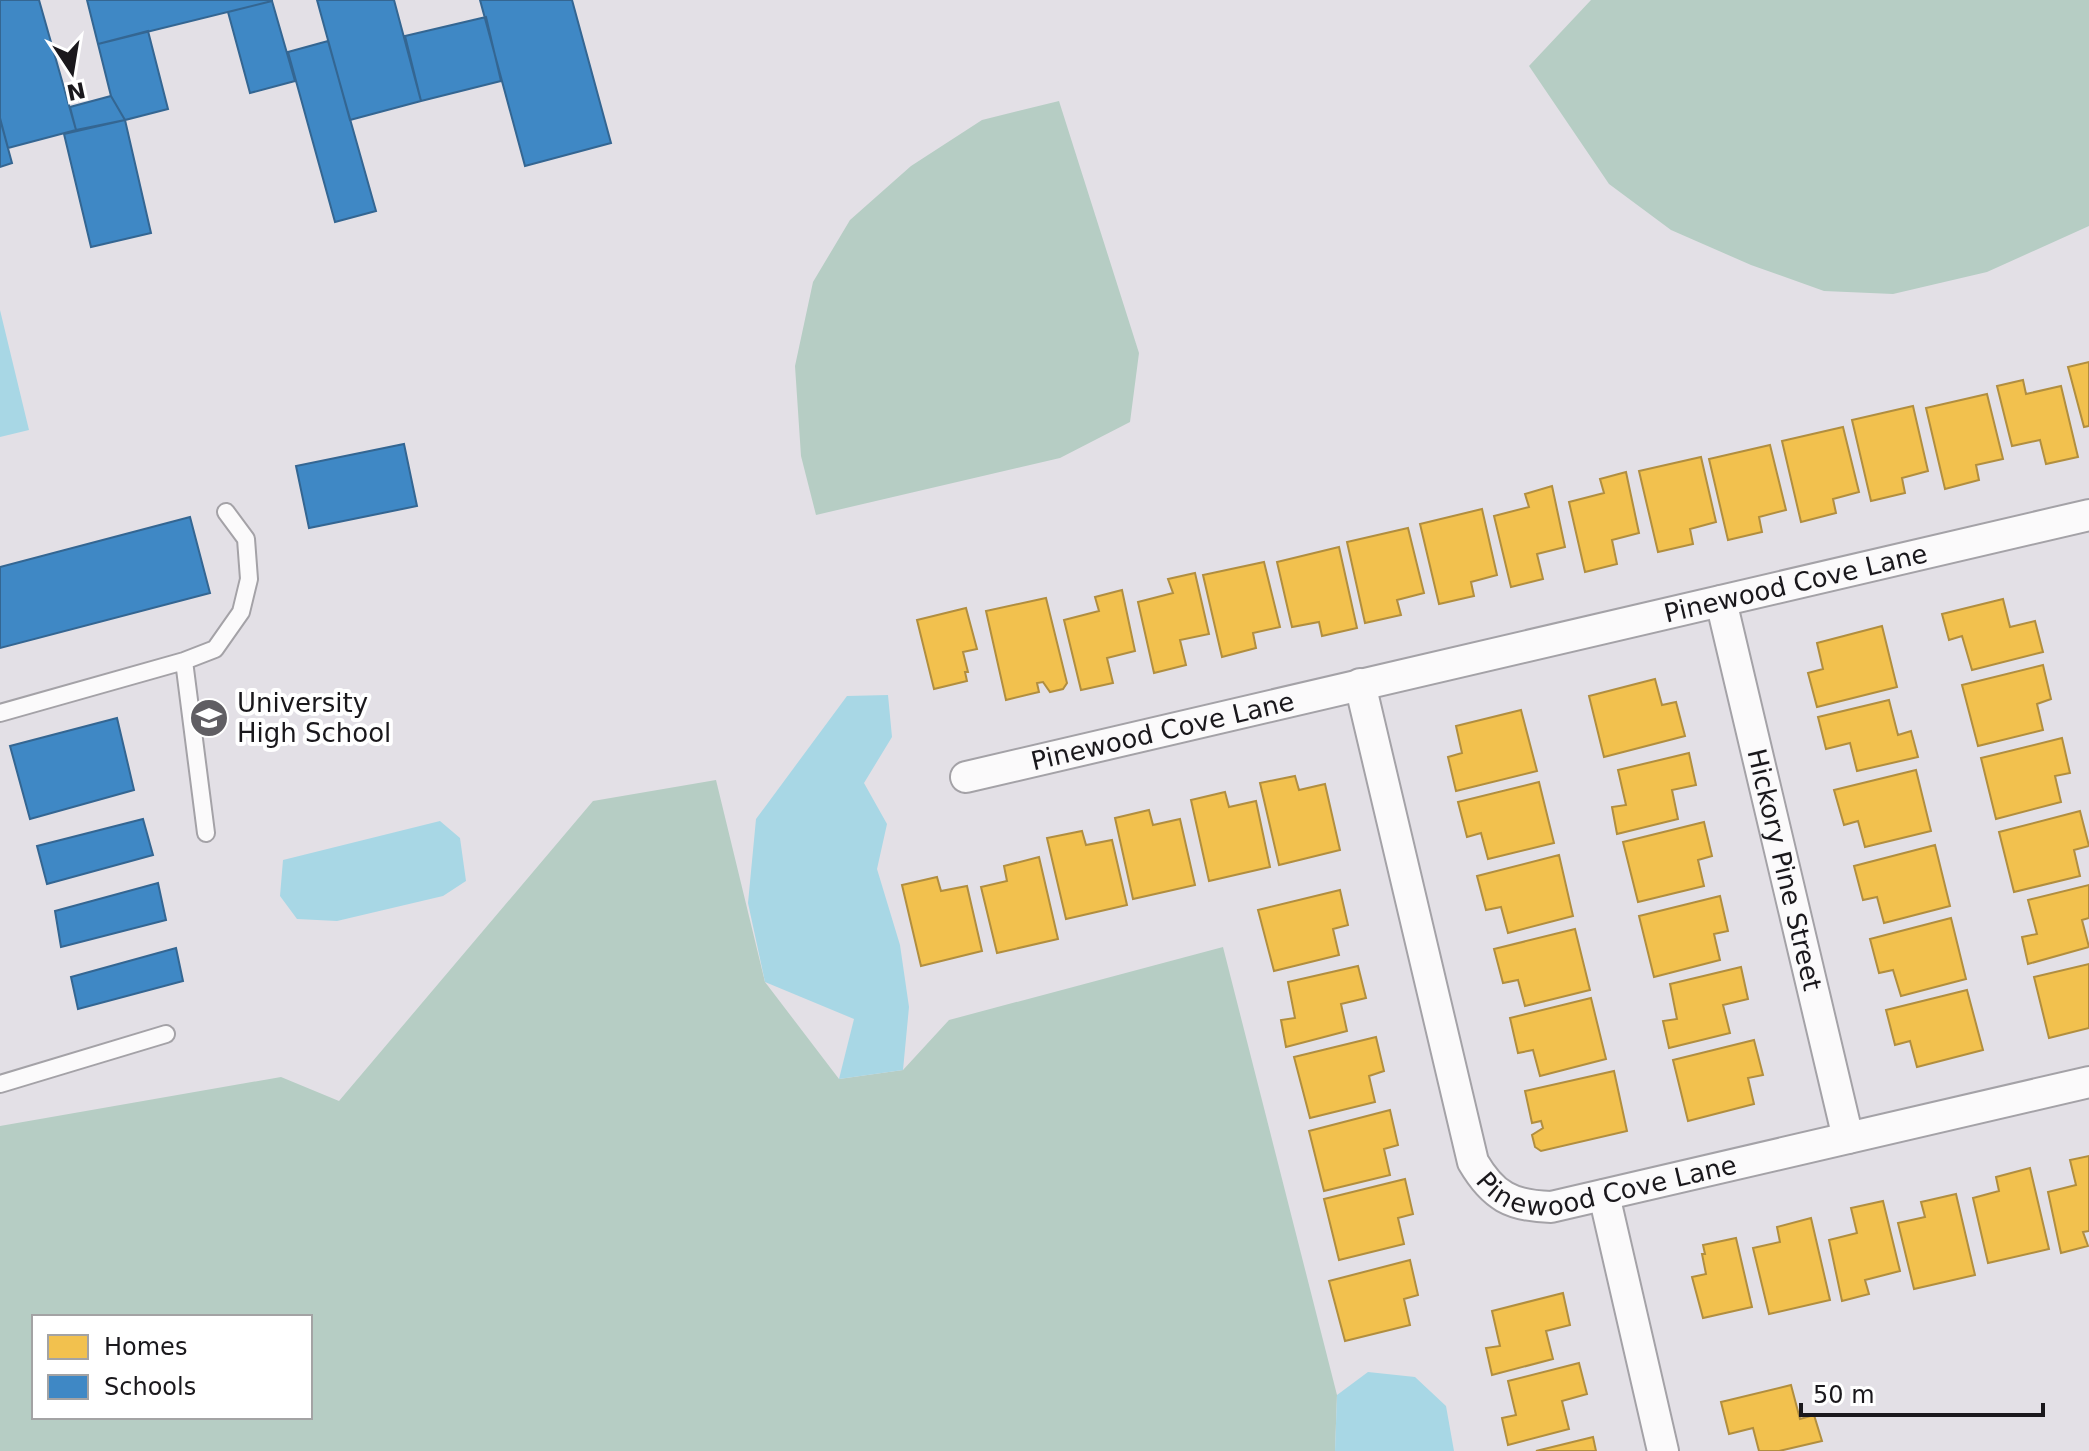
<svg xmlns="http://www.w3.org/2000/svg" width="2089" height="1451" font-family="'DejaVu Sans',sans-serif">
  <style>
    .green { fill: #b6cdc4; fill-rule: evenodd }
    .water { fill: #a8d7e5 }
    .homes { fill: #f2c14e; stroke: #b18e3f; stroke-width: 2 }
    .schools { fill: #3f88c5; stroke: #346692; stroke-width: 2 }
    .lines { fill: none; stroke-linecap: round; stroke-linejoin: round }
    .lane-casing { stroke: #a4a2a7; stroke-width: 20 }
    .street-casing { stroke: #a4a2a7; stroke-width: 34 }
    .lane { stroke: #fbfafb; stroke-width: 16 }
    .street { stroke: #fbfafb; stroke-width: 30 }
    .labels { text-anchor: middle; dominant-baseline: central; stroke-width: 8; stroke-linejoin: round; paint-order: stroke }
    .street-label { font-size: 26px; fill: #1a181c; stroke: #fff }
    .poi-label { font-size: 26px; fill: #1a181c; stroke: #fff; text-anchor: start }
  </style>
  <rect width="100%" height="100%" fill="#e3e0e6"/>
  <path class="green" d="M 1591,0 L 2089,0 L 2089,226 L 1987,272 L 1893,294 L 1824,291 L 1751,265 L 1671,230 L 1609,184 L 1529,66 Z
    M 1059,101 L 1139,353 L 1130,422 L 1060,458 L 816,515 L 801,456 L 795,366 L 813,282 L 850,220 L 911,166 L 982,120 Z
    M 716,780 L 765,982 L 839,1079 L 903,1070 L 949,1020 L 1223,947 L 1337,1395 L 1335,1451 L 0,1451 L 0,1126 L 281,1077 L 339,1101 L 593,801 ZM 34,1317 L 310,1317 L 310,1417 L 34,1417 Z"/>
  <path class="water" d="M 0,310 L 29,430 L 0,437 Z
    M 888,695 L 892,737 L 864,783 L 887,824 L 877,869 L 900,945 L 909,1007 L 903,1070 L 839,1079 L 854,1019 L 765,982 L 748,903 L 756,819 L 847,696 Z
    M 440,821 L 460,838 L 466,881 L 443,896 L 337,921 L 297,919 L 280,896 L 283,860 Z
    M 1368,1372 L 1415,1377 L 1446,1406 L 1454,1451 L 1335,1451 L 1337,1395 Z"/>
  <path class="homes" d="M 2089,362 L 2089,426 L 2084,427 L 2068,367 Z
    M 2023,380 L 2026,394 L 2061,386 L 2078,457 L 2046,464 L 2040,440 L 2012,446 L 1997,386 Z
    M 1987,394 L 2003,459 L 1976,465 L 1979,480 L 1945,489 L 1926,408 Z
    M 1913,406 L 1928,471 L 1902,478 L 1905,493 L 1871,501 L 1852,420 Z
    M 1843,427 L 1859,492 L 1833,499 L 1836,513 L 1801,522 L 1782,441 Z
    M 1770,445 L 1786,510 L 1759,517 L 1762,532 L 1728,540 L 1709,459 Z
    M 1701,457 L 1716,522 L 1690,529 L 1693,544 L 1658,552 L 1639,471 Z
    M 1626,472 L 1639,533 L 1612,540 L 1617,564 L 1585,572 L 1569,502 L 1604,493 L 1600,479 Z
    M 1552,486 L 1565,547 L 1537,554 L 1543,579 L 1511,587 L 1494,516 L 1529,507 L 1525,494 Z
    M 1482,509 L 1497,575 L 1471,582 L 1474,596 L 1439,604 L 1420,524 Z
    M 1408,528 L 1424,593 L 1397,600 L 1401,615 L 1365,623 L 1347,542 Z
    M 1339,547 L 1357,628 L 1322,636 L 1319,622 L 1292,627 L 1277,562 Z
    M 1264,562 L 1280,627 L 1253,633 L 1256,648 L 1222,657 L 1203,575 Z
    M 1195,573 L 1209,634 L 1180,640 L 1186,665 L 1154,673 L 1138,602 L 1173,593 L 1168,579 Z
    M 1122,590 L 1135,651 L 1107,658 L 1113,683 L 1081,690 L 1064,620 L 1099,611 L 1095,597 Z
    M 1046,598 L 1067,683 L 1063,689 L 1050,692 L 1043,682 L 1037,683 L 1039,692 L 1006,700 L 986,611 Z
    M 2003,599 L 2010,627 L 2035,621 L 2043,652 L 1972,670 L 1962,636 L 1949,640 L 1942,614 Z
    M 966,608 L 977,649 L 963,652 L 968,672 L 965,672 L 967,681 L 934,689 L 917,620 Z
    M 1882,626 L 1897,687 L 1817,707 L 1808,673 L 1823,669 L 1817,643 Z
    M 2043,665 L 2051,699 L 2037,704 L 2043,730 L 1978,746 L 1962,685 Z
    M 1655,679 L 1662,705 L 1676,702 L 1685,736 L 1604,757 L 1589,696 Z
    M 1889,700 L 1898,735 L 1911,731 L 1918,757 L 1857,771 L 1850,743 L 1826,749 L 1818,717 Z
    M 1521,710 L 1537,771 L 1456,791 L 1448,757 L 1462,753 L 1456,726 Z
    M 2062,738 L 2070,773 L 2055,776 L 2061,802 L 1996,819 L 1981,758 Z
    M 1689,753 L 1696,785 L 1672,790 L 1678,819 L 1617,834 L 1612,807 L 1626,805 L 1618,770 Z
    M 1916,770 L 1931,831 L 1865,847 L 1858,821 L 1844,825 L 1834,790 Z
    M 1295,776 L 1299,790 L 1325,784 L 1340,850 L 1279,865 L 1260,783 Z
    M 1539,782 L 1554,843 L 1488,859 L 1481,833 L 1467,837 L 1458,802 Z
    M 1225,792 L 1229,807 L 1256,801 L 1270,867 L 1209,881 L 1191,800 Z
    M 1149,810 L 1153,825 L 1180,819 L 1195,885 L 1133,899 L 1115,818 Z
    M 2080,811 L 2089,846 L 2074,850 L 2080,876 L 2014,892 L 1999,832 Z
    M 1704,822 L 1712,856 L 1698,860 L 1704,886 L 1638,902 L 1623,842 Z
    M 1082,831 L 1086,845 L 1112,840 L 1127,905 L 1066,919 L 1047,838 Z
    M 1935,845 L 1950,906 L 1884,923 L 1877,897 L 1863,900 L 1854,866 Z
    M 1559,855 L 1573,916 L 1508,933 L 1501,907 L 1486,910 L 1477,876 Z
    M 1039,857 L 1058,939 L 997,953 L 981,887 L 1007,881 L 1004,866 Z
    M 937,877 L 941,891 L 967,886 L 982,951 L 921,966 L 902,885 Z
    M 2089,885 L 2089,918 L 2082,920 L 2089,947 L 2028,964 L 2022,937 L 2037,934 L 2028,900 Z
    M 1340,890 L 1348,925 L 1333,929 L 1339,955 L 1274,971 L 1258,910 Z
    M 1720,896 L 1728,931 L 1714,934 L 1720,960 L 1654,977 L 1639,916 Z
    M 1951,918 L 1966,979 L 1901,996 L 1893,970 L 1879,973 L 1870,939 Z
    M 1575,929 L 1590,990 L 1525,1006 L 1518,980 L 1503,983 L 1494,949 Z
    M 2089,964 L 2089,1028 L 2049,1038 L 2034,977 Z
    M 1358,966 L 1366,998 L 1341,1004 L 1347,1031 L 1286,1047 L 1281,1020 L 1295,1018 L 1288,982 Z
    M 1741,967 L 1748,999 L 1723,1005 L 1730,1033 L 1669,1048 L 1663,1021 L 1677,1019 L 1670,984 Z
    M 1967,990 L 1983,1050 L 1917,1067 L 1910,1041 L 1895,1045 L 1886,1010 Z
    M 1591,998 L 1606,1059 L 1540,1076 L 1533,1050 L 1518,1053 L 1510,1018 Z
    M 1376,1037 L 1384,1071 L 1369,1076 L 1375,1102 L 1310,1118 L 1294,1057 Z
    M 1754,1040 L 1763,1075 L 1748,1078 L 1754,1104 L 1688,1121 L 1673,1060 Z
    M 1614,1071 L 1627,1131 L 1541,1151 L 1535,1147 L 1532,1135 L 1543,1128 L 1541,1121 L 1532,1123 L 1525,1091 Z
    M 1390,1110 L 1398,1145 L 1384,1149 L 1390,1175 L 1324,1191 L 1309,1131 Z
    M 2089,1156 L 2089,1231 L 2083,1232 L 2088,1246 L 2061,1253 L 2048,1192 L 2076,1185 L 2070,1160 Z
    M 2030,1168 L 2049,1249 L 1988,1263 L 1973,1198 L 1999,1191 L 1996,1177 Z
    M 1405,1179 L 1413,1214 L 1398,1218 L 1404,1244 L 1339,1260 L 1324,1199 Z
    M 1956,1194 L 1975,1275 L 1914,1289 L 1898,1223 L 1925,1217 L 1921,1202 Z
    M 1883,1201 L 1900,1271 L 1865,1280 L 1869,1294 L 1842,1301 L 1829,1240 L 1857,1233 L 1851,1208 Z
    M 1811,1218 L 1830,1300 L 1769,1314 L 1753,1248 L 1780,1242 L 1777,1227 Z
    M 1736,1238 L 1752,1307 L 1703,1318 L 1692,1277 L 1706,1274 L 1702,1254 L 1705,1254 L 1703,1245 Z
    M 1410,1260 L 1418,1295 L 1404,1299 L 1410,1325 L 1345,1341 L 1329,1281 Z
    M 1563,1293 L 1570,1325 L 1546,1331 L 1553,1359 L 1492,1375 L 1486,1348 L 1500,1346 L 1492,1311 Z
    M 1579,1363 L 1587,1394 L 1562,1401 L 1569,1429 L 1508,1445 L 1502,1418 L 1516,1415 L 1508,1381 Z
    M 1791,1385 L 1800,1419 L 1814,1415 L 1822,1441 L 1779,1451 L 1759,1451 L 1753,1428 L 1729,1434 L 1721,1402 Z
    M 1593,1437 L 1596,1451 L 1536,1451 Z"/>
  <path class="schools" d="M 0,0 L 39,0 L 76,130 L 8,148 L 0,118 Z
    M 87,0 L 272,0 L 272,1 L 98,44 Z
    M 317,0 L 394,0 L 421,101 L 350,120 Z
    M 480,0 L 572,0 L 611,143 L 525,166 Z
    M 272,1 L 295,81 L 250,93 L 228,12 Z
    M 486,17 L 501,81 L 421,101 L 405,36 Z
    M 148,31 L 168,109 L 125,120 L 111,96 L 98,44 Z
    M 328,41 L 376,211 L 335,222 L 288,52 Z
    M 111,96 L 125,120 L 76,130 L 70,107 Z
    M 0,119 L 12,163 L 0,167 Z
    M 125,120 L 151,233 L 91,247 L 64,134 Z
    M 404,444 L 417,506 L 309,528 L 296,466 Z
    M 190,517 L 210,593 L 0,648 L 0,567 Z
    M 117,718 L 134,790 L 30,819 L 10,746 Z
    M 143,819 L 153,855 L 47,884 L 37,846 Z
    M 158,883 L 166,920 L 61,947 L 55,911 Z
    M 176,948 L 183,981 L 78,1009 L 71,977 Z"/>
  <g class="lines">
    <defs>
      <path id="lane" d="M 184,661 L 206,833
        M 0,713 L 184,661 L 215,649 L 241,612 L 249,579 L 246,539 L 226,512
        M 0,1084 L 166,1034"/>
      <g id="street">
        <path id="s1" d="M 1721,601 L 1848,1138"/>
        <path id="s2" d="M 1360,684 L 1473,1162 C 1493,1196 1511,1206 1551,1207 L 2089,1082"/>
        <path id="s3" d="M 966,777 L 2089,515"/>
        <path d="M 1604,1195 L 1663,1451"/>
      </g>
    </defs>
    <use href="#lane" class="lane-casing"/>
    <use href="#street" class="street-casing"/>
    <use href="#lane" class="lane"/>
    <use href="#street" class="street"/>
  </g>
  <defs>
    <symbol id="school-disc" viewBox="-11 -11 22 22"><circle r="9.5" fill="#605e63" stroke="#fff"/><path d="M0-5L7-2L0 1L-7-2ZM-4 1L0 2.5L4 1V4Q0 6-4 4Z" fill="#fff"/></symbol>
  </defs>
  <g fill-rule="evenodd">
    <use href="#school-disc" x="187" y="696" width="44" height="44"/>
  </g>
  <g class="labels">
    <g class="street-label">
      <text stroke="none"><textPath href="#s3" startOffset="852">Pinewood Cove Lane</textPath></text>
      <text stroke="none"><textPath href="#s3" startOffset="202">Pinewood Cove Lane</textPath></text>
      <text stroke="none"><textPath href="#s1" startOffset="276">Hickory Pine Street</textPath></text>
      <text stroke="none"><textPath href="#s2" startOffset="642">Pinewood Cove Lane</textPath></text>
    </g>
    <g class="poi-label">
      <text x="237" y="703">University<tspan x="237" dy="30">High School</tspan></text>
    </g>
  </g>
  <rect x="32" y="1315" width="280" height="104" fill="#ffffff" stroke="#a3a3a4" stroke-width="2"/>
  <rect x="48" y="1335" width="40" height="24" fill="#f2c14e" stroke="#a3a3a4" stroke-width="2"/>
  <text x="104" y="1355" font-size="24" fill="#1a181c">Homes</text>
  <rect x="48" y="1375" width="40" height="24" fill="#3f88c5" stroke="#a3a3a4" stroke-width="2"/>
  <text x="104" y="1395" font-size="24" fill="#1a181c">Schools</text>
  <g transform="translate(72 72) rotate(168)" stroke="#ffffff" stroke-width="6" paint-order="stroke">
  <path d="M0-6L14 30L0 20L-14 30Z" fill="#1a181c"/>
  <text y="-12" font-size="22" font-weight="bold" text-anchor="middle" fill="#1a181c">N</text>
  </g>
  <path d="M1801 1403v12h242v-12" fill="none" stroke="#1a181c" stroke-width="4"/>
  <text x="1813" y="1403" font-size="24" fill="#1a181c" stroke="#ffffff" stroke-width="6" paint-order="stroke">50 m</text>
</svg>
